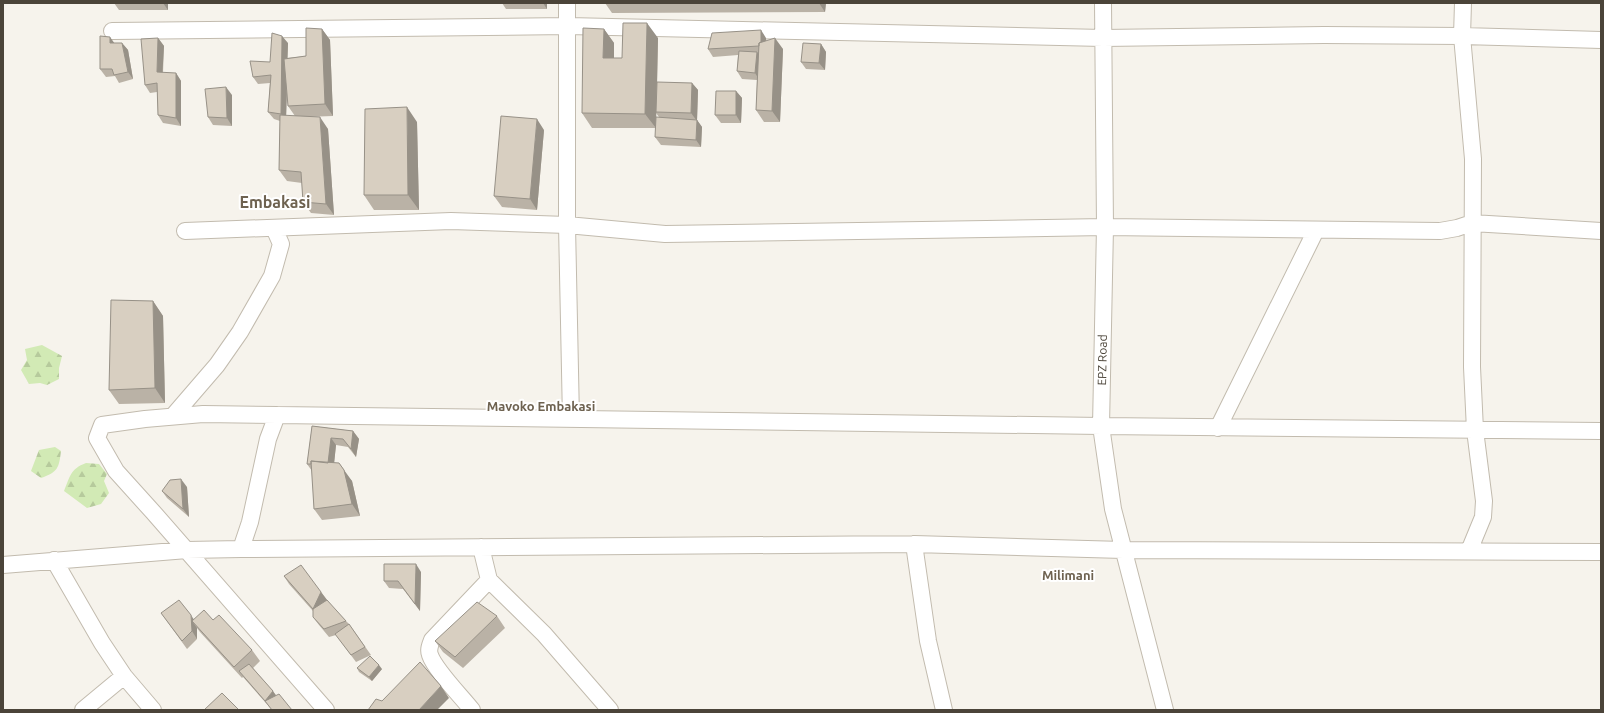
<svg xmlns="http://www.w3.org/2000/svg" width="1604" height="713" font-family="Ubuntu,sans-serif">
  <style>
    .forest { fill: url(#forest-firs) }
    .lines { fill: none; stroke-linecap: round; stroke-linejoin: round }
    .minor-casing { stroke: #c2bbae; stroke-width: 18 }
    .minor { stroke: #fff; stroke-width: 16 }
    .wall { fill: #bab2a6; fill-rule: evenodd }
    .shaded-wall { fill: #979187 }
    .building { fill: #d8cfc1; stroke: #979187 }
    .labels { text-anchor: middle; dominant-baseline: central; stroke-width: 4; stroke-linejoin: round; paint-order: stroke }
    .street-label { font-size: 12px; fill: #4b4439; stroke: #fff }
    .neighbourhood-label { font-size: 13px; font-weight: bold; fill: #6e6250; stroke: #fff }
    .district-label { font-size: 16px; font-weight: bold; fill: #6e6250; stroke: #fff }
  </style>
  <defs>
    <pattern id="forest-firs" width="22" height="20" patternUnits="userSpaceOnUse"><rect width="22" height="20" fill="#d2eab5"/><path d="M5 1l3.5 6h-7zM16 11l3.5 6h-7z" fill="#b6ca9c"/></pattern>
  </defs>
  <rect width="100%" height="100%" fill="#f6f3ec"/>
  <path class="forest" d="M 42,345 L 62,356 L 59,368 L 59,379 L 47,385 L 40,383 L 29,384 L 21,370 L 27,360 L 25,349 Z
    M 55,447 L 61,451 C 59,468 58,472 41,478 L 31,471 L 39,450 Z
    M 86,463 L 99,464 L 107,474 L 104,481 L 109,493 L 101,504 L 87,508 L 64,491 C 70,477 70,469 86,463 Z"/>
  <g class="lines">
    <defs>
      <path id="minor" d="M 567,3 L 567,225 L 571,419
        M 1103,3 L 1105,227 L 1101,426 L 1113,509 L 1165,710
        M 1463,3 L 1462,36 L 1473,159 L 1472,367 L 1475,430 L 1484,501 L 1483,517 L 1469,551
        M 112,31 L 568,26 L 1103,38 L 1324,35 L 1462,36 L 1601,40
        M 185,231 L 451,221 L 567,225 L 665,234 L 1105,227 L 1440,231 L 1457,228 L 1472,223 L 1601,231
        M 277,415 L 203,414 L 145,419 L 102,425 L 97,438 L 116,471 L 153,512 L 326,710
        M 173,416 L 217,365 L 240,332 L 272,276 L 281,244 L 274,228
        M 1218,428 L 1316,230
        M 914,544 L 928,641 L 944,710
        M 481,547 L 489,580 L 544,634 L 610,710
        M 241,549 L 250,522 L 268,439 L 277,415 L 1101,426 L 1601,431
        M 54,560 L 102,643 L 124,676 L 153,710
        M 3,565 L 187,550 L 241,549 L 914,544 L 1123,550 L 1601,552
        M 83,710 L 124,676
        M 472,710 C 462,697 435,670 430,655 C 428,650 430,645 432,640 L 489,580"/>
    </defs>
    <use href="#minor" class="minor-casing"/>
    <use href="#minor" class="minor"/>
  </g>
  <path class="wall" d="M 114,3 L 168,3 L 168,10 L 119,10 Z
    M 502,3 L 547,3 L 547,9 L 506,9 Z
    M 605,3 L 826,3 L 825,12 L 612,13 Z
    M 322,29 L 330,40 L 333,116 L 305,117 L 328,129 L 334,215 L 311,213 L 303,202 L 302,183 L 287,181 L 279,170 L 280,121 L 274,119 L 268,112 L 270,83 L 258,84 L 253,77 L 270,62 L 288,43 L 287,58 L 306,56 ZM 287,93 L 288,106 L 295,116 L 286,116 Z
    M 604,29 L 614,43 L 614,58 L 622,58 L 658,38 L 657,86 L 692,83 L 698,90 L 697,120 L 702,127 L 701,147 L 661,145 L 655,137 L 659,117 L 656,113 L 656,128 L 592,128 L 582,113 Z
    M 158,38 L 164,46 L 163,73 L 176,73 L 181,81 L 181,126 L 163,123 L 158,115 L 157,92 L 150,93 L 145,85 Z
    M 766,38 L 766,41 L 783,49 L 780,122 L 764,122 L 756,110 L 757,80 L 742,79 L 737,71 L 738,55 L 713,57 L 708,49 Z
    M 114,43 L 122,43 L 128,50 L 133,79 L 119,83 L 115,76 L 106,77 L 100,69 Z
    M 821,44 L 826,52 L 825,70 L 806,69 L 801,62 Z
    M 736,91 L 742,98 L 741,123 L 721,123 L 715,115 Z
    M 232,95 L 232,126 L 213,125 L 208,117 Z
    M 417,122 L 419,210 L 374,210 L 364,195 Z
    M 544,130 L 537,210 L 502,207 L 494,196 Z
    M 153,301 L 163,316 L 165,403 L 119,404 L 109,390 Z
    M 312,426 L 353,431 L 359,439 L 356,457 L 348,447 L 336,445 L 334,463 L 352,481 L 360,516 L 322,520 L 314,509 L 312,471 L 307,464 Z
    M 187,487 L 189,517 L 167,498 L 162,491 Z
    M 421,572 L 420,611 L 403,589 L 389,588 L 384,581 Z
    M 284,576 L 321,592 L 327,600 L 326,601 L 349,624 L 371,655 L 356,662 L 336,635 L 329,637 L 319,625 L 313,617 L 313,611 L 289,584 Z
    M 161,613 L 194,619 L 213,620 L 252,650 L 260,661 L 253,668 L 276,695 L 272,710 L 243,677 L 242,678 L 200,632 L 197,628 L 197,639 L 187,649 Z
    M 497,616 L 505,628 L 463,668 L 443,652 L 435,641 Z
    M 357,668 L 382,669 L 372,681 L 359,672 Z"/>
  <path class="shaded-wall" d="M 163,3 L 168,3 L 168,10 Z
    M 543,3 L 547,3 L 547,9 Z
    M 819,3 L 826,3 L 825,12 Z
    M 647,23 L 658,38 L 656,128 L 645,114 Z
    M 322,29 L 330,40 L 333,116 L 325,104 Z
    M 604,29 L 614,43 L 614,73 L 603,58 Z
    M 761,30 L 766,38 L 767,54 L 761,46 Z
    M 282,36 L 288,43 L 286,122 L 281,114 Z
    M 110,37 L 115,44 L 110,43 Z
    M 158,38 L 164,46 L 162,80 L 157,72 Z
    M 775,38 L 783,49 L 780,122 L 772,111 Z
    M 122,43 L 128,50 L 133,79 L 128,72 Z
    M 821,44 L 826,52 L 825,70 L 819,63 Z
    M 757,52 L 762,60 L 760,81 L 755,73 Z
    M 176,73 L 181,81 L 181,126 L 176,118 Z
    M 692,83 L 698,90 L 697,121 L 697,120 L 702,127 L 701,147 L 696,140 L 697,121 L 691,113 Z
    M 226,87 L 232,95 L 232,126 L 227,118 Z
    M 736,91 L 742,98 L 741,123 L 736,115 Z
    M 407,107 L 417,122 L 419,210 L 408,195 Z
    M 320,117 L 328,129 L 334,215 L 326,204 Z
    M 537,119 L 544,130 L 537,210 L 530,199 Z
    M 153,301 L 163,316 L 165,403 L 155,388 Z
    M 353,431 L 359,439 L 356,457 L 351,449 Z
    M 331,438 L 336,445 L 333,474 L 327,466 Z
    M 339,463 L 352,481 L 360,516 L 352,504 Z
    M 181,479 L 187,487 L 189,517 L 183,509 Z
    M 416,564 L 421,572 L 420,611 L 415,604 Z
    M 321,592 L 327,600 L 318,617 L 313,609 Z
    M 191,615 L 196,623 L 192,621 L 197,628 L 197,639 L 192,631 Z
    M 379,665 L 382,669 L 372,681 L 369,677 Z
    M 441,686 L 449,698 L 437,710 L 419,710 Z
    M 273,691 L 278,699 L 265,701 Z"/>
  <path class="building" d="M 623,23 L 647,23 L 645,114 L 582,113 L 583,28 L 604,29 L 603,58 L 622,58 Z
    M 306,28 L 322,29 L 325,104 L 288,106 L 284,59 L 306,56 Z
    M 761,30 L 761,42 L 759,43 L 759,46 L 708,49 L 712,33 Z
    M 272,33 L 282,36 L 281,114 L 268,112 L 271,75 L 253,77 L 250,61 L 270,62 Z
    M 100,36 L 110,37 L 110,43 L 122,43 L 128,72 L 114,75 L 112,69 L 100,69 Z
    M 158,38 L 157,72 L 176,73 L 176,118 L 158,115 L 157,83 L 145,85 L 141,39 Z
    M 775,38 L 772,111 L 756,110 L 759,43 Z
    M 803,43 L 821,44 L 819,63 L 801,62 Z
    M 739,51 L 757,52 L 755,73 L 737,71 Z
    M 657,82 L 692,83 L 691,113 L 656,112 Z
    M 226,87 L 227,118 L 208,117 L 205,89 Z
    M 716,91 L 736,91 L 736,115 L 715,115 Z
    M 407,107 L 408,195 L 364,195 L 365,109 Z
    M 280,115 L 320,117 L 326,204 L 303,202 L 301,172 L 279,170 Z
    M 501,116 L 537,119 L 530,199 L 494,196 Z
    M 656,117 L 697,120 L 696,140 L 655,137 Z
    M 111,300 L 153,301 L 155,388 L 109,390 Z
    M 312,426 L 353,431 L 351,449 L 343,439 L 331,438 L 328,463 L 311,461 L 311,464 L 307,464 Z
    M 311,461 L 339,463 L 344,470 L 352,504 L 314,509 Z
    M 181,479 L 183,509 L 162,491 L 170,480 Z
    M 384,564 L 416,564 L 415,604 L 398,581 L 384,581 Z
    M 301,565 L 321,592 L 313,609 L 284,576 Z
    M 179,600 L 191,615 L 192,631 L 182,641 L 161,613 Z
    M 327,600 L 346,621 L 324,629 L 313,617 L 313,609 Z
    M 477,602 L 497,616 L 455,657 L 435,641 Z
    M 204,610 L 213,620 L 219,615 L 252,650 L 234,667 L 192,621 Z
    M 349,624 L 365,647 L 351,655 L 335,634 Z
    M 370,656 L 379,665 L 369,677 L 357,668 Z
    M 420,662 L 441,686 L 419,710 L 368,710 L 376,699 L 382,701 Z
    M 249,664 L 273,691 L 265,701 L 239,671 Z
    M 222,693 L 239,710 L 204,710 Z
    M 279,694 L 292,710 L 272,710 L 265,701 Z"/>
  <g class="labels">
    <g class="street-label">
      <text transform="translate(1102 360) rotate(-89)">EPZ Road</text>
    </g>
    <g class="neighbourhood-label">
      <text x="541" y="406">Mavoko Embakasi</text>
      <text x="1068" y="575">Milimani</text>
    </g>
    <g class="district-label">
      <text x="275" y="202">Embakasi</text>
    </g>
  </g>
  <rect width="1604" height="713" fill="none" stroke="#4b4439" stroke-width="8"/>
</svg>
